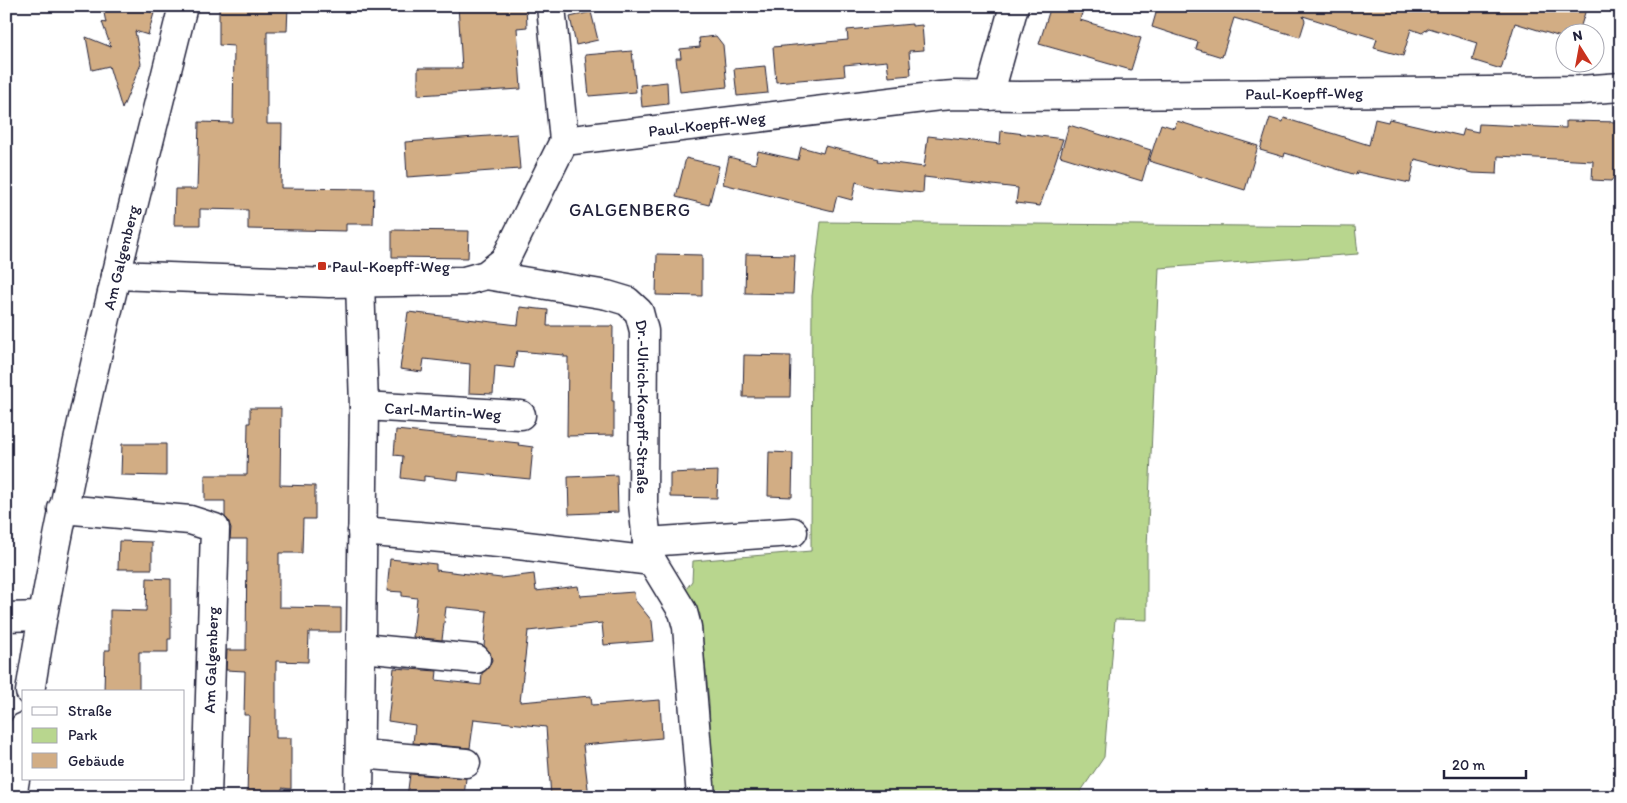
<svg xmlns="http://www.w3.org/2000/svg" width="1627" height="803" font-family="Itim,sans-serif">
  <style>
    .green { fill: #b8d68e; stroke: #6d7c64 }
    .building { fill: #d2ad84; stroke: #22223b }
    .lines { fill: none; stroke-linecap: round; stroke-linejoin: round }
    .minor-casing { stroke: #22223b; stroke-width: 31 }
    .minor { stroke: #fff; stroke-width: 28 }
    .poi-dot { fill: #c8321e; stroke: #fff; stroke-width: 2 }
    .labels { text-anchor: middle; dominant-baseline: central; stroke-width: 4.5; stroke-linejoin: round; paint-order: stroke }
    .street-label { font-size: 16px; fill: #22223b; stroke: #fff }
    .poi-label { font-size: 16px; fill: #22223b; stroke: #fff; text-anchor: start }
    .neighbourhood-label { font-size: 18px; letter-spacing: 1px; fill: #22223b; stroke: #fff }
  </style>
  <rect width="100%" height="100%" fill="#fff"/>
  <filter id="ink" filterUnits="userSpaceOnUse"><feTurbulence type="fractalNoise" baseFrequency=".02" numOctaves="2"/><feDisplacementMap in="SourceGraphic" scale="10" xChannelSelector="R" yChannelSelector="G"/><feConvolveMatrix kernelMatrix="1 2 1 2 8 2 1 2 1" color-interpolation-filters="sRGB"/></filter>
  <g filter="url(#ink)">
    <path class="green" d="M 821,222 L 1355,227 L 1358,254 L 1159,268 L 1147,548 L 1147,620 L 1115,619 L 1104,757 L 1077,797 L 713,797 L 709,702 L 700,614 L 684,592 L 692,581 L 693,561 L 811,551 L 812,296 Z"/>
    <path class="building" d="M 115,6 L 133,6 L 154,13 L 148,35 L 135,31 L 141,64 L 122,109 L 109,66 L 92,70 L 86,37 L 111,47 L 102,22 L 106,23 L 103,8 Z
      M 219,6 L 288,6 L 287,31 L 267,31 L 267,124 L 282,124 L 281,188 L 374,189 L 373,224 L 346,224 L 346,231 L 248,229 L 248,210 L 200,209 L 200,225 L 174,225 L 175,189 L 197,189 L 199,122 L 233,123 L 234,46 L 219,45 Z
      M 458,6 L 526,6 L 527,27 L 517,28 L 521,89 L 418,95 L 418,68 L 462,68 Z
      M 1051,6 L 1084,6 L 1080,20 L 1141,38 L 1131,70 L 1039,44 Z
      M 1158,6 L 1587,6 L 1579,32 L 1564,32 L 1564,38 L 1515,23 L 1501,69 L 1472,60 L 1477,43 L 1429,28 L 1422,33 L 1411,29 L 1403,56 L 1374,48 L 1377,39 L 1303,16 L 1305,21 L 1300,37 L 1234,18 L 1222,57 L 1196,49 L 1198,42 L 1152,27 Z
      M 591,12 L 598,40 L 576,45 L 570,17 Z
      M 912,24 L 912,26 L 922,25 L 924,50 L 909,51 L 911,75 L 889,77 L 887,61 L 844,65 L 845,76 L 776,82 L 773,47 L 848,40 L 847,30 Z
      M 716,36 L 723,45 L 727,87 L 680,92 L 676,58 L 681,58 L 680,49 L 700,47 L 699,38 Z
      M 632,51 L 636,92 L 589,96 L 585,55 Z
      M 765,66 L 768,93 L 737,96 L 734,69 Z
      M 667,82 L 668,104 L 642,107 L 640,85 Z
      M 1270,118 L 1283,122 L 1284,118 L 1369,145 L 1375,119 L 1388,122 L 1389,119 L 1462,136 L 1464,129 L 1478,132 L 1479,124 L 1566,128 L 1566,121 L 1621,122 L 1621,177 L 1614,177 L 1611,181 L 1592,180 L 1593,161 L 1498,156 L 1497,174 L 1472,173 L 1415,159 L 1410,183 L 1357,172 L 1356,175 L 1285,153 L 1284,157 L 1260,150 Z
      M 1177,121 L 1258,146 L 1245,190 L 1149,161 L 1161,124 L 1174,128 Z
      M 1069,125 L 1151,150 L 1142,181 L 1060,156 Z
      M 1001,131 L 1063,139 L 1040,206 L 1016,203 L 1018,188 L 924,177 L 923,193 L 875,188 L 856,182 L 852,200 L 837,196 L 833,211 L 723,184 L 729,157 L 755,164 L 758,151 L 798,160 L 801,147 L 823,153 L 825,146 L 879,159 L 878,161 L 924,167 L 928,136 L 1000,144 Z
      M 517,134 L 520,169 L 407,177 L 405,142 Z
      M 686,158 L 719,166 L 709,205 L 676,197 Z
      M 392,230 L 469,231 L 468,258 L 392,257 Z
      M 657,254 L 702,255 L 702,296 L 656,295 Z
      M 746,254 L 795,255 L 793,294 L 745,293 Z
      M 520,307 L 548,310 L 547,326 L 613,326 L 612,401 L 614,401 L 614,435 L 567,436 L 568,357 L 564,357 L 564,355 L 517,351 L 514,368 L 495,366 L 493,394 L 469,393 L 470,364 L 424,359 L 422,372 L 400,369 L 408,312 L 518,325 Z
      M 744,355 L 791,356 L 790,397 L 743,397 Z
      M 250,408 L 281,408 L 280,485 L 315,486 L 315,519 L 303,519 L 302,553 L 279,553 L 279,607 L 341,608 L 341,632 L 309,632 L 308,662 L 276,661 L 276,738 L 291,738 L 291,789 L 282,788 L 282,797 L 247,797 L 249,715 L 244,715 L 245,671 L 226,670 L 227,650 L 246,650 L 247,539 L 230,539 L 231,528 L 228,520 L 225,517 L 225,501 L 205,501 L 205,475 L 247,475 L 248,423 L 250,423 Z
      M 396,430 L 519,443 L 518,445 L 533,447 L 530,479 L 459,472 L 458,480 L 424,476 L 424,481 L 401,478 L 403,456 L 394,455 Z
      M 122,444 L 166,444 L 166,476 L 121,475 Z
      M 769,452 L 793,453 L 792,497 L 768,496 Z
      M 718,471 L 717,498 L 670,497 L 670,473 Z
      M 617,475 L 618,512 L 569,514 L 568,477 Z
      M 119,541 L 152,542 L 152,569 L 118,569 Z
      M 390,559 L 436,564 L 436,570 L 501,578 L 534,574 L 536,591 L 578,586 L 580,596 L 634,592 L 635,600 L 652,621 L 654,641 L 604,645 L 602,623 L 528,631 L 520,702 L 591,696 L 592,705 L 660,700 L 662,738 L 583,745 L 589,797 L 551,797 L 546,727 L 474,719 L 470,748 L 413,743 L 415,725 L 388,721 L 394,668 L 437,671 L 436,680 L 481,685 L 482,673 L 488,668 L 492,660 L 490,652 L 484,646 L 487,611 L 446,607 L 442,640 L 413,637 L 417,598 L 402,596 L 402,592 L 387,591 Z
      M 147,578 L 171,579 L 171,639 L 168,639 L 168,652 L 139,652 L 139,692 L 104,692 L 105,650 L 110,650 L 110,610 L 146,611 Z
      M 410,774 L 466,778 L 464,797 L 407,797 Z"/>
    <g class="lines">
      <defs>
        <g id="minor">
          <path d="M 551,6 L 564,141"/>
          <path d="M 989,96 L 1014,6"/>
          <path id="s1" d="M 116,275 L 329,283 L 464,281 L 486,275 L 505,260 L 564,141 L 940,96 L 954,95 L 1019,96 L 1580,90 L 1621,87"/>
          <path id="s2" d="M 486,275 L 607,295 L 627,301 L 639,312 L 644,331 L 643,504 L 647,542 L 652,561 L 683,612 L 687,627 L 701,797"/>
          <path id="s3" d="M 364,406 L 521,415"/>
          <path d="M 62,509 L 190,520 L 215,528 L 207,797"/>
          <path d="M 362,531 L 510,544 L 652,561"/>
          <path d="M 647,542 L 793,532"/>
          <path d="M 6,617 L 42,616"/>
          <path d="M 362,648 L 476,659"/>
          <path id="s4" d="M 30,692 C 67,460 126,234 183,6"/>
          <path d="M 360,754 L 466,763"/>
          <path d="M 12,797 L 24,727"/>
          <path d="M 359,797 L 364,406 L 360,282"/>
        </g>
      </defs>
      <use href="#minor" class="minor-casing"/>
      <use href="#minor" class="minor"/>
    </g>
  </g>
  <rect class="poi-dot" x="317" y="261" width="10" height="10" rx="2.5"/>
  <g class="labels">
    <g class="street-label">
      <text stroke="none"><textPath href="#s1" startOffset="1271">Paul-Koepff-Weg</textPath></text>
      <text stroke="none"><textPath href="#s1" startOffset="672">Paul-Koepff-Weg</textPath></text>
      <text stroke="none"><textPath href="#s4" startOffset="444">Am Galgenberg</textPath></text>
      <text stroke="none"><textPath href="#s2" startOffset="255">Dr.-Ulrich-Koepff-Straße</textPath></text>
      <text stroke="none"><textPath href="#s3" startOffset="79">Carl-Martin-Weg</textPath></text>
      <text transform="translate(211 660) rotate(-88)">Am Galgenberg</text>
    </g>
    <g class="poi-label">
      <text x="332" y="266">Paul-Koepff-Weg</text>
    </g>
    <g class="neighbourhood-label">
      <text x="630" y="210">GALGENBERG</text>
    </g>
  </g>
  <rect width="1627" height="803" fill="none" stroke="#fff" stroke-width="25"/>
  <rect x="12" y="12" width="1602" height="778" fill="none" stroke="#22223b" stroke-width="2" filter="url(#ink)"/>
  <rect x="22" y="690" width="162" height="90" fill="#ffffff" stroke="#a7a7b1"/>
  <rect x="32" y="707" width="25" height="8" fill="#ffffff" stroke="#a7a7b1"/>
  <text x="68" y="716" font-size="15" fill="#22223b">Straße</text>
  <rect x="32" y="728" width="25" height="15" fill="#b8d68e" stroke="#a7a7b1"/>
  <text x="68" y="740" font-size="15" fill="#22223b">Park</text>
  <rect x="32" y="753" width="25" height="15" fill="#d2ad84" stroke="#a7a7b1"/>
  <text x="68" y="766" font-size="15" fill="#22223b">Gebäude</text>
  <g transform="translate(1580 48) rotate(349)"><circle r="24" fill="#ffffff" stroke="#a7a7b1"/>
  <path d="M0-4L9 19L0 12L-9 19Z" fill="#c8321e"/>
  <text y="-8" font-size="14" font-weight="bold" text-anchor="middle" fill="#22223b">N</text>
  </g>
  <path d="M1444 770v8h82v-8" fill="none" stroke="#22223b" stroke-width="2.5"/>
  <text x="1452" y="770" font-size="15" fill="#22223b" stroke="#ffffff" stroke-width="4" paint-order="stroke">20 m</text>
</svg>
